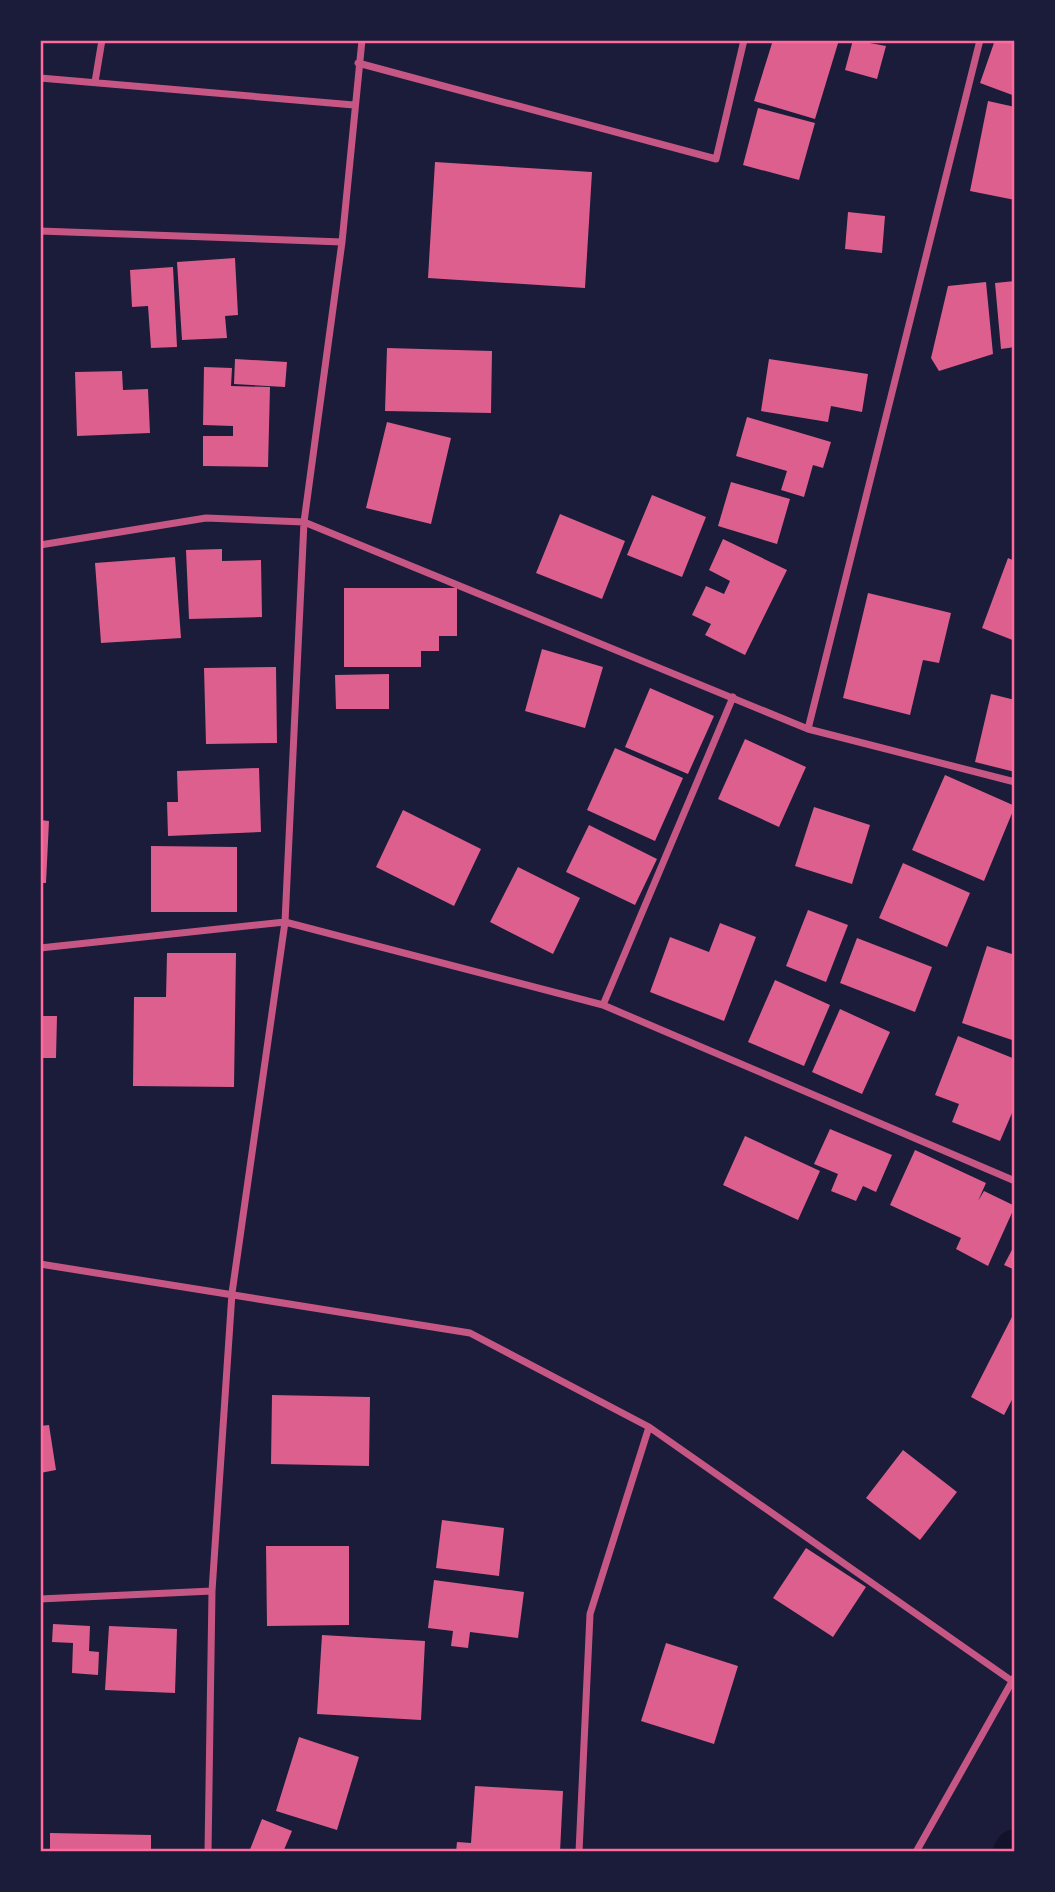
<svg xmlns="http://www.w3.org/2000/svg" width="1055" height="1892" font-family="'Open Sans',sans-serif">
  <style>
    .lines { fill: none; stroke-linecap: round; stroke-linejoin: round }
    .canal { stroke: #12122b; stroke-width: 40 }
    .building { fill: #dd5f8e }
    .minor { stroke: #c65784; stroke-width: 7 }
    .neatline { fill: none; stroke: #ff6b9d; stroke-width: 2.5 }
  </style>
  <rect width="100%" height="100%" fill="#1b1b3a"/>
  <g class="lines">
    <path class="canal" d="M 1013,1852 L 1015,1849"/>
  </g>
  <path class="building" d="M 773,40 L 839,40 L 815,119 L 754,101 Z
    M 853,40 L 886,46 L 877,79 L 845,70 Z
    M 995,40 L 1015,40 L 1015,96 L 980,83 Z
    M 988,101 L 1015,107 L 1015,200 L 970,191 Z
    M 758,108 L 815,123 L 799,180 L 743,165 Z
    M 435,162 L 592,172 L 585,288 L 428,278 Z
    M 848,212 L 885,216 L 882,253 L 845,249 Z
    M 235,258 L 238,315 L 225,316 L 227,338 L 182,340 L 177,262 Z
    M 173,267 L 177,347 L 151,348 L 148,306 L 132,307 L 130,270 Z
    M 1015,281 L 1015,347 L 1001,349 L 995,283 Z
    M 986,282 L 993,354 L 939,371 L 931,358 L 948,286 Z
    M 387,348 L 492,351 L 491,413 L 385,411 Z
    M 235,359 L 287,362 L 285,387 L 234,384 Z
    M 769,359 L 868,374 L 862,412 L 831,406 L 828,422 L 761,411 Z
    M 204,367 L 232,368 L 231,386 L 270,387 L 268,467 L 203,466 L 203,436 L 233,436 L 233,426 L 203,425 Z
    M 122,371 L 123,390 L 148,389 L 150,433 L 77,436 L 75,372 Z
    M 747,417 L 831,442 L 823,468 L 813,465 L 804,497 L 781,490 L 787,471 L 736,456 Z
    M 387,422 L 451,438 L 431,524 L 366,508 Z
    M 731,482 L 790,499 L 777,544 L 718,526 Z
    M 652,495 L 706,517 L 682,577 L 627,555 Z
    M 560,514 L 625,541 L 602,599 L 536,573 Z
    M 723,539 L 787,570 L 745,655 L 705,635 L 711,624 L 692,615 L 706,586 L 724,594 L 730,581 L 709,570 Z
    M 222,549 L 222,561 L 261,560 L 262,617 L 189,619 L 186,550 Z
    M 175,557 L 181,638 L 101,643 L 95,563 Z
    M 1008,558 L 1015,561 L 1015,641 L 982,628 Z
    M 344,588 L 457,588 L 457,636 L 439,636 L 439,651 L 421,651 L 421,667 L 344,667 Z
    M 868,593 L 951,613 L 939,663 L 923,660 L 910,715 L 843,698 Z
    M 542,649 L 603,667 L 585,728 L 525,711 Z
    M 276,667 L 277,743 L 206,744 L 204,668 Z
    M 389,674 L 389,709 L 336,709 L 335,675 Z
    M 650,688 L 714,716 L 688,774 L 625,747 Z
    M 991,694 L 1015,700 L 1015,772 L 975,762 Z
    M 745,739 L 806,767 L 779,827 L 718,799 Z
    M 615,748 L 683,778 L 655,841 L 587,810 Z
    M 259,768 L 261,832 L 168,836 L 167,802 L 178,802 L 177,771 Z
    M 945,775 L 1015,806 L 984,881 L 912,850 Z
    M 814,807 L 870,825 L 852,884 L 795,866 Z
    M 403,810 L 481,849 L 454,906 L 376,867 Z
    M 40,820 L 49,821 L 46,883 L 40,883 Z
    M 589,825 L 657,859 L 635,905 L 566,872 Z
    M 151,846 L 237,847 L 237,912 L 151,912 Z
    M 903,863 L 970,893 L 947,947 L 879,918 Z
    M 518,867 L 580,898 L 553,954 L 490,922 Z
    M 808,910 L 848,925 L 826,982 L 786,966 Z
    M 720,923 L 756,937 L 724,1021 L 650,992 L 670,937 L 709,952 Z
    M 857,938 L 932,967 L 915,1012 L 840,983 Z
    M 987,946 L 1015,955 L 1015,1041 L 962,1023 Z
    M 167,953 L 236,953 L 234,1087 L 133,1086 L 134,997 L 166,997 Z
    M 775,980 L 830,1005 L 804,1066 L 748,1042 Z
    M 840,1009 L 890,1032 L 862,1094 L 812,1072 Z
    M 40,1016 L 57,1016 L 56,1058 L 40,1058 Z
    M 958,1036 L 1015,1059 L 1015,1106 L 1000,1141 L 952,1122 L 959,1104 L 935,1095 Z
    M 830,1129 L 892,1155 L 876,1192 L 863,1186 L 856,1201 L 831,1191 L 838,1174 L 814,1164 Z
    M 745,1136 L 820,1171 L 798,1220 L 723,1185 Z
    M 915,1150 L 986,1183 L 978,1201 L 984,1191 L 1015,1206 L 988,1266 L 956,1249 L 961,1238 L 890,1205 Z
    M 1015,1244 L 1015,1270 L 1004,1265 Z
    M 1015,1311 L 1015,1394 L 1004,1415 L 971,1397 Z
    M 272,1395 L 370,1397 L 369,1466 L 271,1464 Z
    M 49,1425 L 56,1470 L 40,1473 L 40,1426 Z
    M 903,1450 L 957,1492 L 920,1540 L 866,1498 Z
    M 442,1520 L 504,1528 L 499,1576 L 436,1568 Z
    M 266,1546 L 349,1546 L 349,1625 L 267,1626 Z
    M 806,1548 L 866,1587 L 833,1637 L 773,1598 Z
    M 434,1580 L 524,1592 L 518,1638 L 470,1632 L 468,1648 L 451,1646 L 453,1631 L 428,1628 Z
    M 53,1624 L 90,1626 L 89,1651 L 99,1652 L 98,1675 L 72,1673 L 73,1643 L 52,1642 Z
    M 109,1626 L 177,1629 L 175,1693 L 105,1690 Z
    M 322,1635 L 425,1641 L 421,1720 L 317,1714 Z
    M 666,1643 L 738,1666 L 714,1744 L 641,1721 Z
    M 299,1737 L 359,1757 L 337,1830 L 276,1811 Z
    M 475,1786 L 563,1791 L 560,1852 L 456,1852 L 457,1842 L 471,1843 Z
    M 262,1819 L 292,1831 L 283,1852 L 249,1852 Z
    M 50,1833 L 151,1835 L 151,1852 L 50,1852 Z"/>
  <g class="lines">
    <path class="minor" d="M 358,63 L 716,159 L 744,40
      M 40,78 L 354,105
      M 95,82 L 102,40
      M 40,231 L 342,242
      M 40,545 L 206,518 L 304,522 L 808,729 L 1015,782
      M 808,729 L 980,40
      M 40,948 L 285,922 L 603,1005 L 1015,1181
      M 603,1005 L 733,697
      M 40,1264 L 470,1333 L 649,1427 L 1012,1681
      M 40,1599 L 212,1591
      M 208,1852 L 212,1591 L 232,1293 L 285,922 L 304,522 L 342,242 L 362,40
      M 579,1852 L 590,1614 L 649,1427
      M 916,1852 L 1014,1678"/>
  </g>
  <rect width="1055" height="1892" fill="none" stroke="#1b1b3a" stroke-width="84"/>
  <rect x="42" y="42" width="971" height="1808" class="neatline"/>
</svg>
